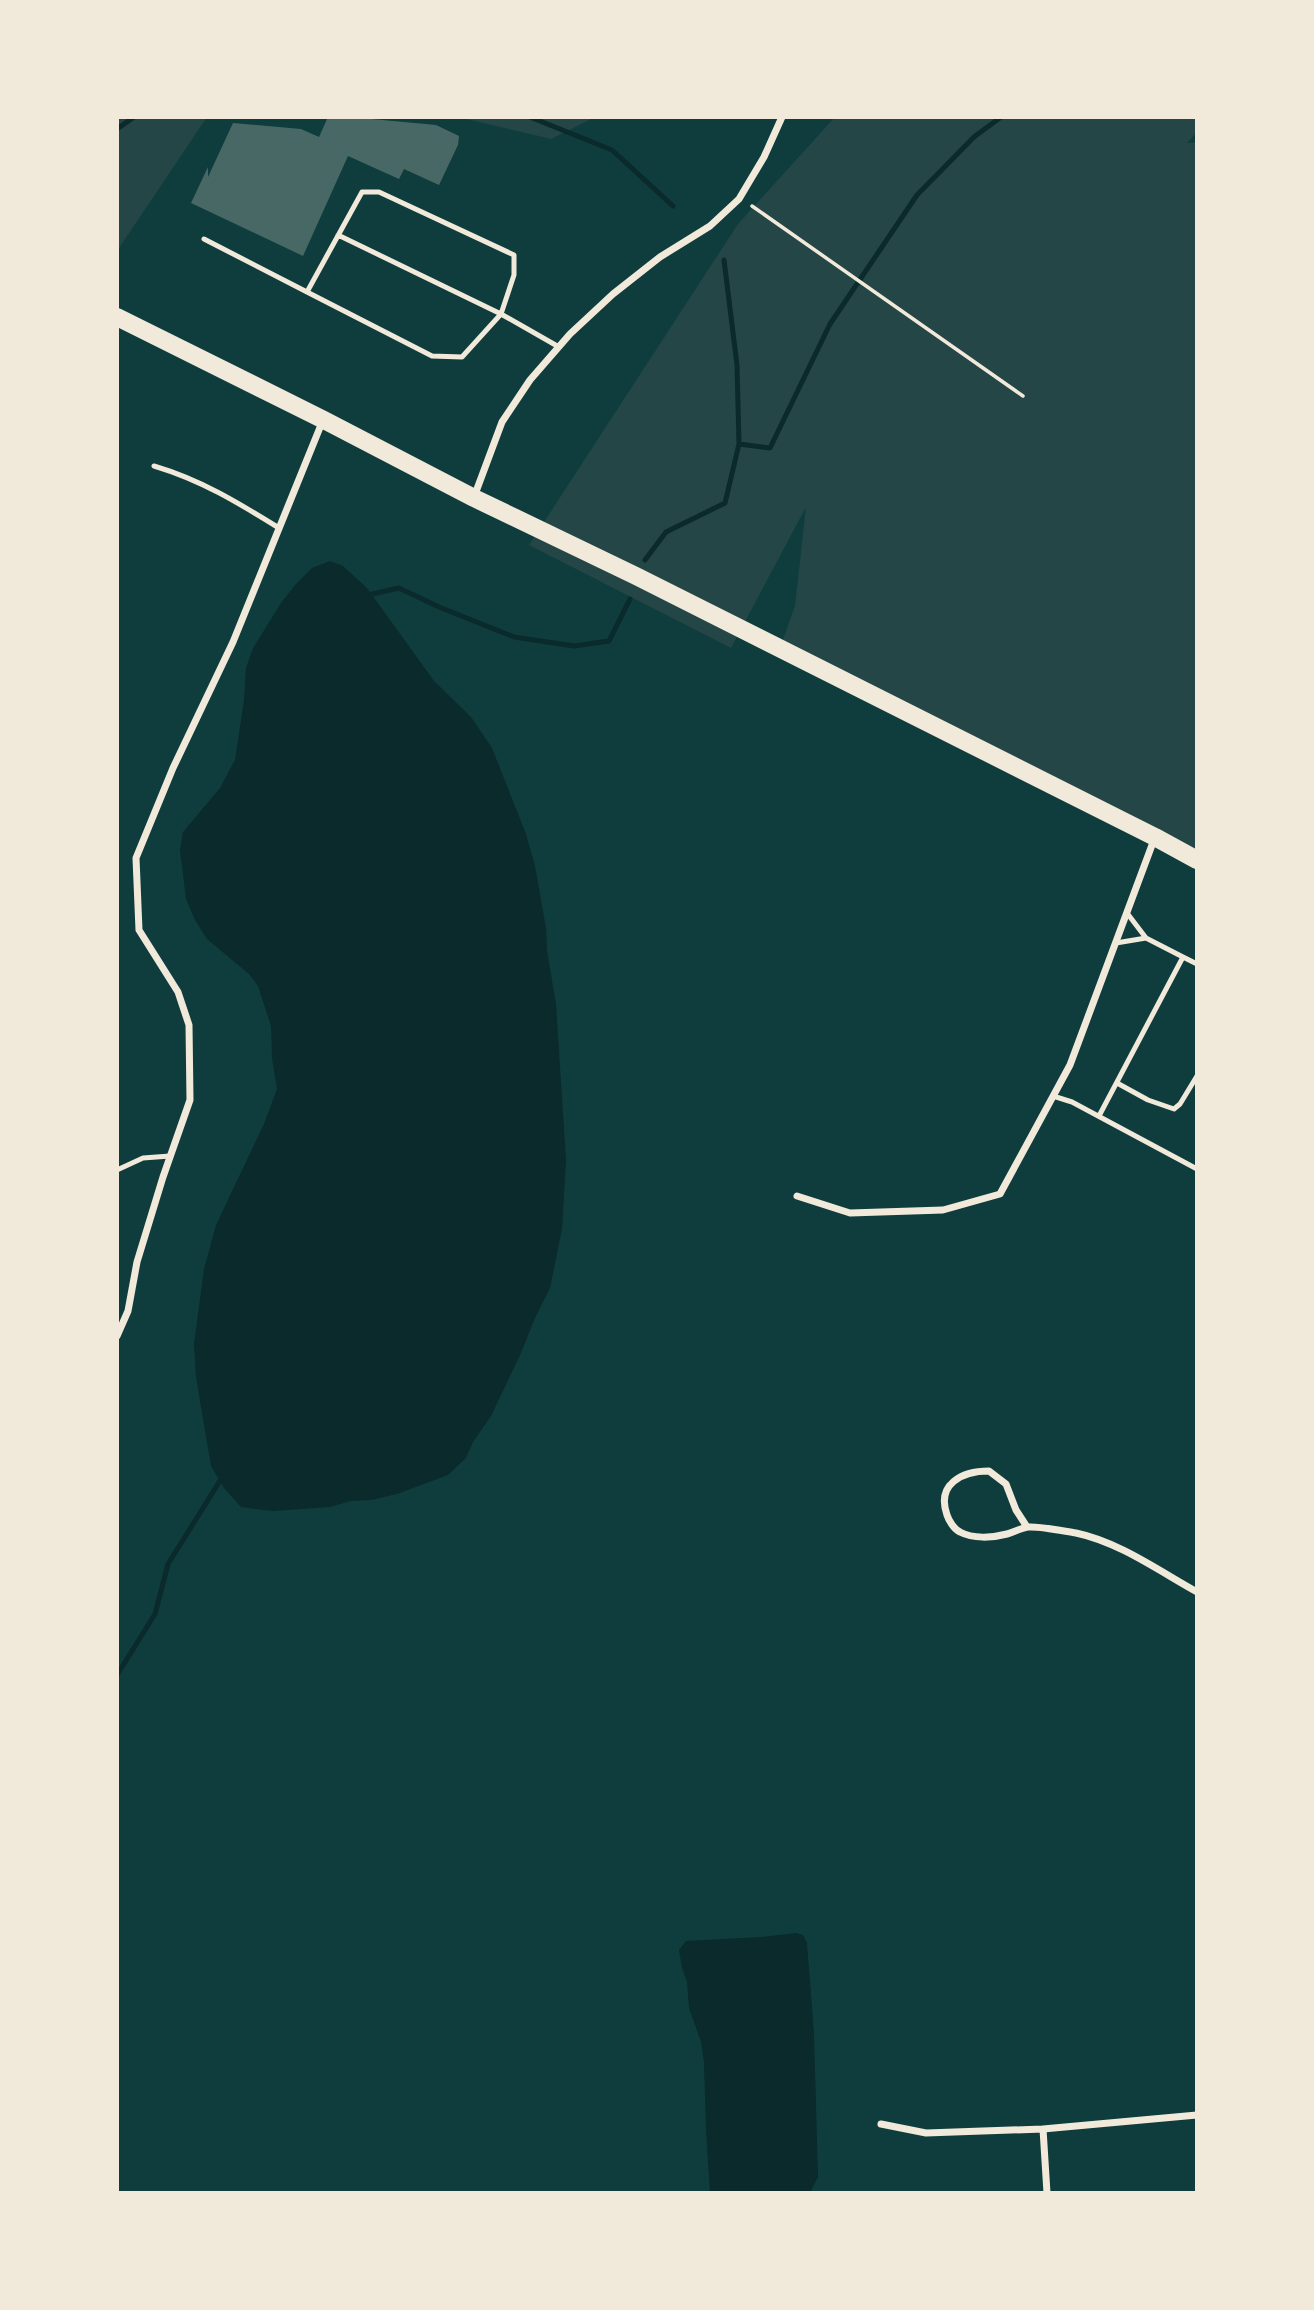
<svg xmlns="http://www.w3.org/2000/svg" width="1314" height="2310" font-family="Mulish,sans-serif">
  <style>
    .green { fill: #244646 }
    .water { fill: #0a2a2b }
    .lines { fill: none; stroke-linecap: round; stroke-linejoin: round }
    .stream { stroke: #0a2a2b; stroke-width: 5 }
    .building { fill: #486865 }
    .path { stroke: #f1e9da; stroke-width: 3.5 }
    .service { stroke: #f1e9da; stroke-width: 5 }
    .minor { stroke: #f1e9da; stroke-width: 7 }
    .primary { stroke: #f1e9da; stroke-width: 18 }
  </style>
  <rect width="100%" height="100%" fill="#0f3d3e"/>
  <path class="green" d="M 117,117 L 207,117 L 117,251 Z
    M 458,117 L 595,117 L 551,139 Z
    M 835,117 L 1197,117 L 1197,132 L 1187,143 L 1197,142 L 1197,852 L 780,648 L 795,606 L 806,507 L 731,648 L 529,545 L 738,224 Z"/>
  <path class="water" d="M 330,561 L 343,566 L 367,588 L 434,681 L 471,717 L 492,748 L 526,834 L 535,866 L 546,928 L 547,951 L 556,1004 L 566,1160 L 562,1229 L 550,1288 L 535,1318 L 521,1353 L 491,1416 L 473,1442 L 466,1458 L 448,1475 L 397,1494 L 371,1500 L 351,1501 L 330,1507 L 273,1511 L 241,1507 L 224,1488 L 211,1466 L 196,1377 L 194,1344 L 204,1269 L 216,1225 L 264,1124 L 277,1089 L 272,1058 L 271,1026 L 258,986 L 249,974 L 207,939 L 195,920 L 186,899 L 180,850 L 183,832 L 220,788 L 235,760 L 244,700 L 246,668 L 253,648 L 281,603 L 296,584 L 312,568 Z
    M 796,1933 L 803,1935 L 807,1943 L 814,2034 L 818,2177 L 810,2193 L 710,2193 L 706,2130 L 704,2063 L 701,2042 L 689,2008 L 687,1982 L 682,1968 L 679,1950 L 686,1941 L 761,1937 Z"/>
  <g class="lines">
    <path class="stream" d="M 530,117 L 612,150 L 673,206
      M 117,129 L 134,117
      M 739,444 L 770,448 L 830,324 L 917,195 L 974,137 L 1001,117
      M 645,560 L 666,532 L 725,503 L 739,444 L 737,365 L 724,260
      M 368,597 L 372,594 L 399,588 L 439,607 L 514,637 L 574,646 L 609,641 L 630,599
      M 117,1675 L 155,1614 L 168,1564 L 223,1476"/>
  </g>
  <path class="building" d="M 328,117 L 350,117 L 436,125 L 459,136 L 458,145 L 439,185 L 404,169 L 399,179 L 348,156 L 303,256 L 191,203 L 208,167 L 208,177 L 233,123 L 301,129 L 319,137 Z"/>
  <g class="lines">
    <path class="path" d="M 752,206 L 1023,396"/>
    <path class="service" d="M 338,235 L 501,314 L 462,357 L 432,356 L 307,292 L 362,192 L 379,192 L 514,255 L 514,275 L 501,314 L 559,347
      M 204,239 L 307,292
      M 154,466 C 201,480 237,502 279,528
      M 1116,943 L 1146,938
      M 1183,957 L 1197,964
      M 1117,1083 L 1148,1100 L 1174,1109 L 1180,1104 L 1197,1076
      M 1053,1096 L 1072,1102 L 1197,1169
      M 1099,1116 L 1183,957 L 1146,938 L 1127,913
      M 117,1170 L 143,1158 L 170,1156"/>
    <path class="minor" d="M 474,497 L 502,422 L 530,380 L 570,334 L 613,294 L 660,257 L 710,226 L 739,199 L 764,157 L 782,117
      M 797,1196 L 850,1213 L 943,1210 L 1000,1194 L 1070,1065 L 1155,837
      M 117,1336 L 128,1311 L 137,1262 L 163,1177 L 190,1100 L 189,1025 L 178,992 L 139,930 L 136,858 L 173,768 L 233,642 L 323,420
      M 1027,1527 L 1016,1510 L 1006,1484 L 989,1471 C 962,1471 936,1484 947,1515 C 949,1521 954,1529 960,1532 C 973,1539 992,1538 1007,1534 C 1014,1532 1021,1528 1028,1527 C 1040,1526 1063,1531 1076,1533 C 1119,1542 1159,1571 1197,1592
      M 881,2124 L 926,2133 L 1043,2129
      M 1047,2193 L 1043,2129 L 1197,2115"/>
    <path class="primary" d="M 117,317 L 324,420 L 474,498 L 636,576 L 1155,837 L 1197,860"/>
  </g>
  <rect width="1314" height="2310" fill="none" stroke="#f1e9da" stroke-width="238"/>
</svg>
